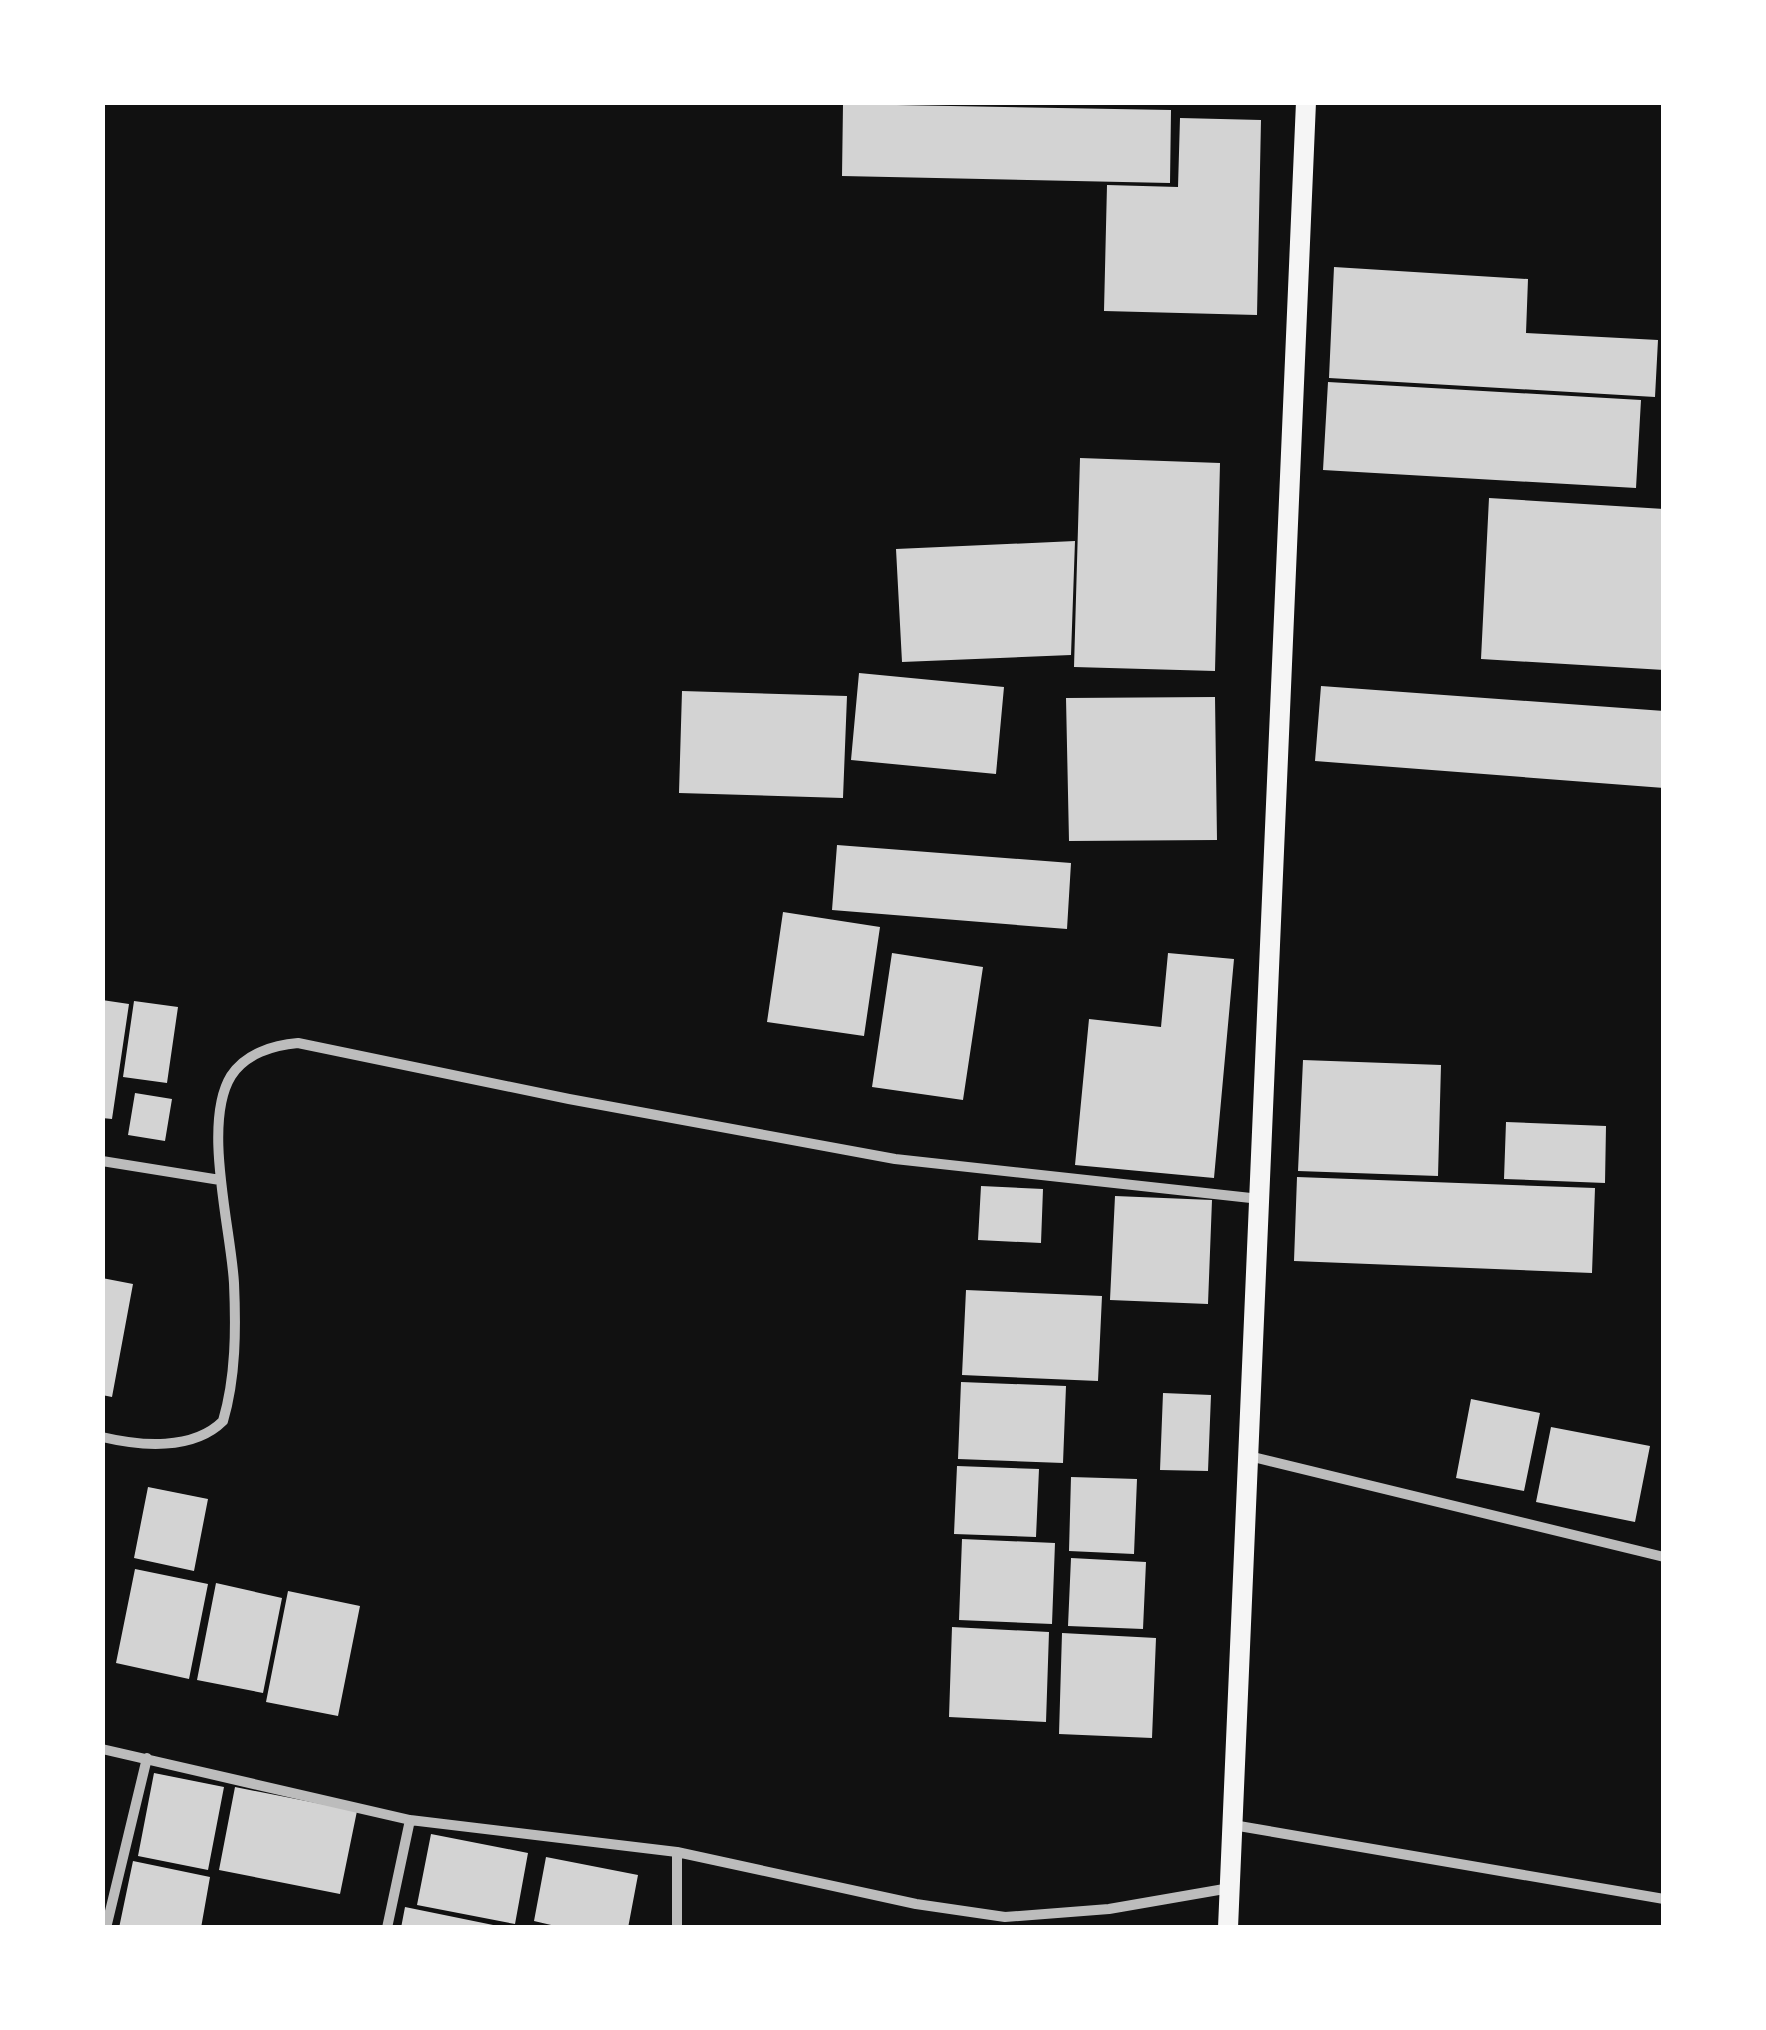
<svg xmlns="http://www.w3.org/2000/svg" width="1766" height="2030" font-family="'Asap Condensed',sans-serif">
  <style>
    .building { fill: #d3d3d3 }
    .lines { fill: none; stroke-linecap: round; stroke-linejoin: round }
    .minor { stroke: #bcbcbc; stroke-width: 10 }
    .secondary { stroke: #f5f5f5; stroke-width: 20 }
  </style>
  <rect width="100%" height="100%" fill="#111"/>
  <path class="building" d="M 843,104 L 1171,110 L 1170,183 L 842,176 Z
    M 1180,118 L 1261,120 L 1257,315 L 1104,311 L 1107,185 L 1178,187 Z
    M 1334,267 L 1528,279 L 1526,333 L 1658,340 L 1655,397 L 1329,378 Z
    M 1328,382 L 1641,400 L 1636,488 L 1323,470 Z
    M 1080,458 L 1220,463 L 1215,671 L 1074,667 Z
    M 1489,498 L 1664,509 L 1664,670 L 1481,659 Z
    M 1075,541 L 1071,655 L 902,662 L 896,549 Z
    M 859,673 L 1004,687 L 996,774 L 851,760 Z
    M 1321,686 L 1664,711 L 1664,788 L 1315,761 Z
    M 682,691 L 847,696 L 843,798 L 679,793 Z
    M 1215,697 L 1217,840 L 1069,841 L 1066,698 Z
    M 837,845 L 1071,863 L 1067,929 L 832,910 Z
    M 783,912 L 880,927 L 864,1036 L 767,1022 Z
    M 892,953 L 983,967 L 963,1100 L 872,1087 Z
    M 1168,953 L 1234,959 L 1214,1178 L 1075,1165 L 1089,1019 L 1161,1027 Z
    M 102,1000 L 129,1004 L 112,1119 L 102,1118 Z
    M 134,1001 L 178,1007 L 167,1083 L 123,1077 Z
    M 1303,1060 L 1441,1065 L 1438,1176 L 1298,1171 Z
    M 135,1093 L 172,1099 L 165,1141 L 128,1135 Z
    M 1506,1122 L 1606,1126 L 1605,1183 L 1504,1179 Z
    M 1297,1177 L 1595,1188 L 1592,1273 L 1294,1261 Z
    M 981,1186 L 1043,1189 L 1041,1243 L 978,1240 Z
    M 1115,1196 L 1212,1200 L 1208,1304 L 1110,1300 Z
    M 102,1278 L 133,1284 L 112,1397 L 102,1395 Z
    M 966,1290 L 1102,1296 L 1098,1381 L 962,1375 Z
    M 961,1382 L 1066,1386 L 1063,1463 L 958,1459 Z
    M 1163,1393 L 1211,1395 L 1208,1471 L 1160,1470 Z
    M 1471,1399 L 1540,1413 L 1524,1491 L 1456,1478 Z
    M 1551,1427 L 1650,1446 L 1635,1522 L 1536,1502 Z
    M 957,1466 L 1039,1469 L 1036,1537 L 954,1534 Z
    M 1071,1477 L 1137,1479 L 1134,1554 L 1069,1551 Z
    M 148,1487 L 208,1499 L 194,1571 L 134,1558 Z
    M 962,1539 L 1055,1543 L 1052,1624 L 959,1620 Z
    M 1071,1558 L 1146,1562 L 1143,1629 L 1068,1626 Z
    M 135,1569 L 208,1584 L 189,1679 L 116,1663 Z
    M 216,1583 L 282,1598 L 263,1693 L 197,1680 Z
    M 288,1591 L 360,1606 L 338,1716 L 266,1702 Z
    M 952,1627 L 1049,1632 L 1046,1722 L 949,1717 Z
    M 1062,1633 L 1156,1638 L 1152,1738 L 1059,1734 Z
    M 154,1773 L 224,1787 L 208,1870 L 138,1856 Z
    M 235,1787 L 357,1811 L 340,1894 L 219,1870 Z
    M 431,1834 L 528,1853 L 515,1924 L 417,1905 Z
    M 546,1857 L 638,1875 L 628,1928 L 564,1928 L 534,1921 Z
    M 133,1861 L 210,1877 L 201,1928 L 119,1928 Z
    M 405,1907 L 498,1926 L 498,1928 L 401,1928 Z"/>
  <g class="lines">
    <path class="minor" d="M 102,1161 L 220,1180
      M 102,1437 C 140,1446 193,1451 223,1421 C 236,1377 236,1328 234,1283 C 231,1229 202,1123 231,1076 C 245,1054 273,1045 298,1043 L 569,1099 L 895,1159 L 1260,1199
      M 1249,1456 L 1664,1557
      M 102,1749 L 410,1820 L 677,1852 L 916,1904 L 1005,1917 L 1109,1909 L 1230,1888
      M 1233,1825 L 1664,1899
      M 677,1852 L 677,1928
      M 106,1928 L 147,1758
      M 387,1928 L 410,1820"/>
    <path class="secondary" d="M 1228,1928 L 1306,102"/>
  </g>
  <rect width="1766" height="2030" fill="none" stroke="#ffffff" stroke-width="210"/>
</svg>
